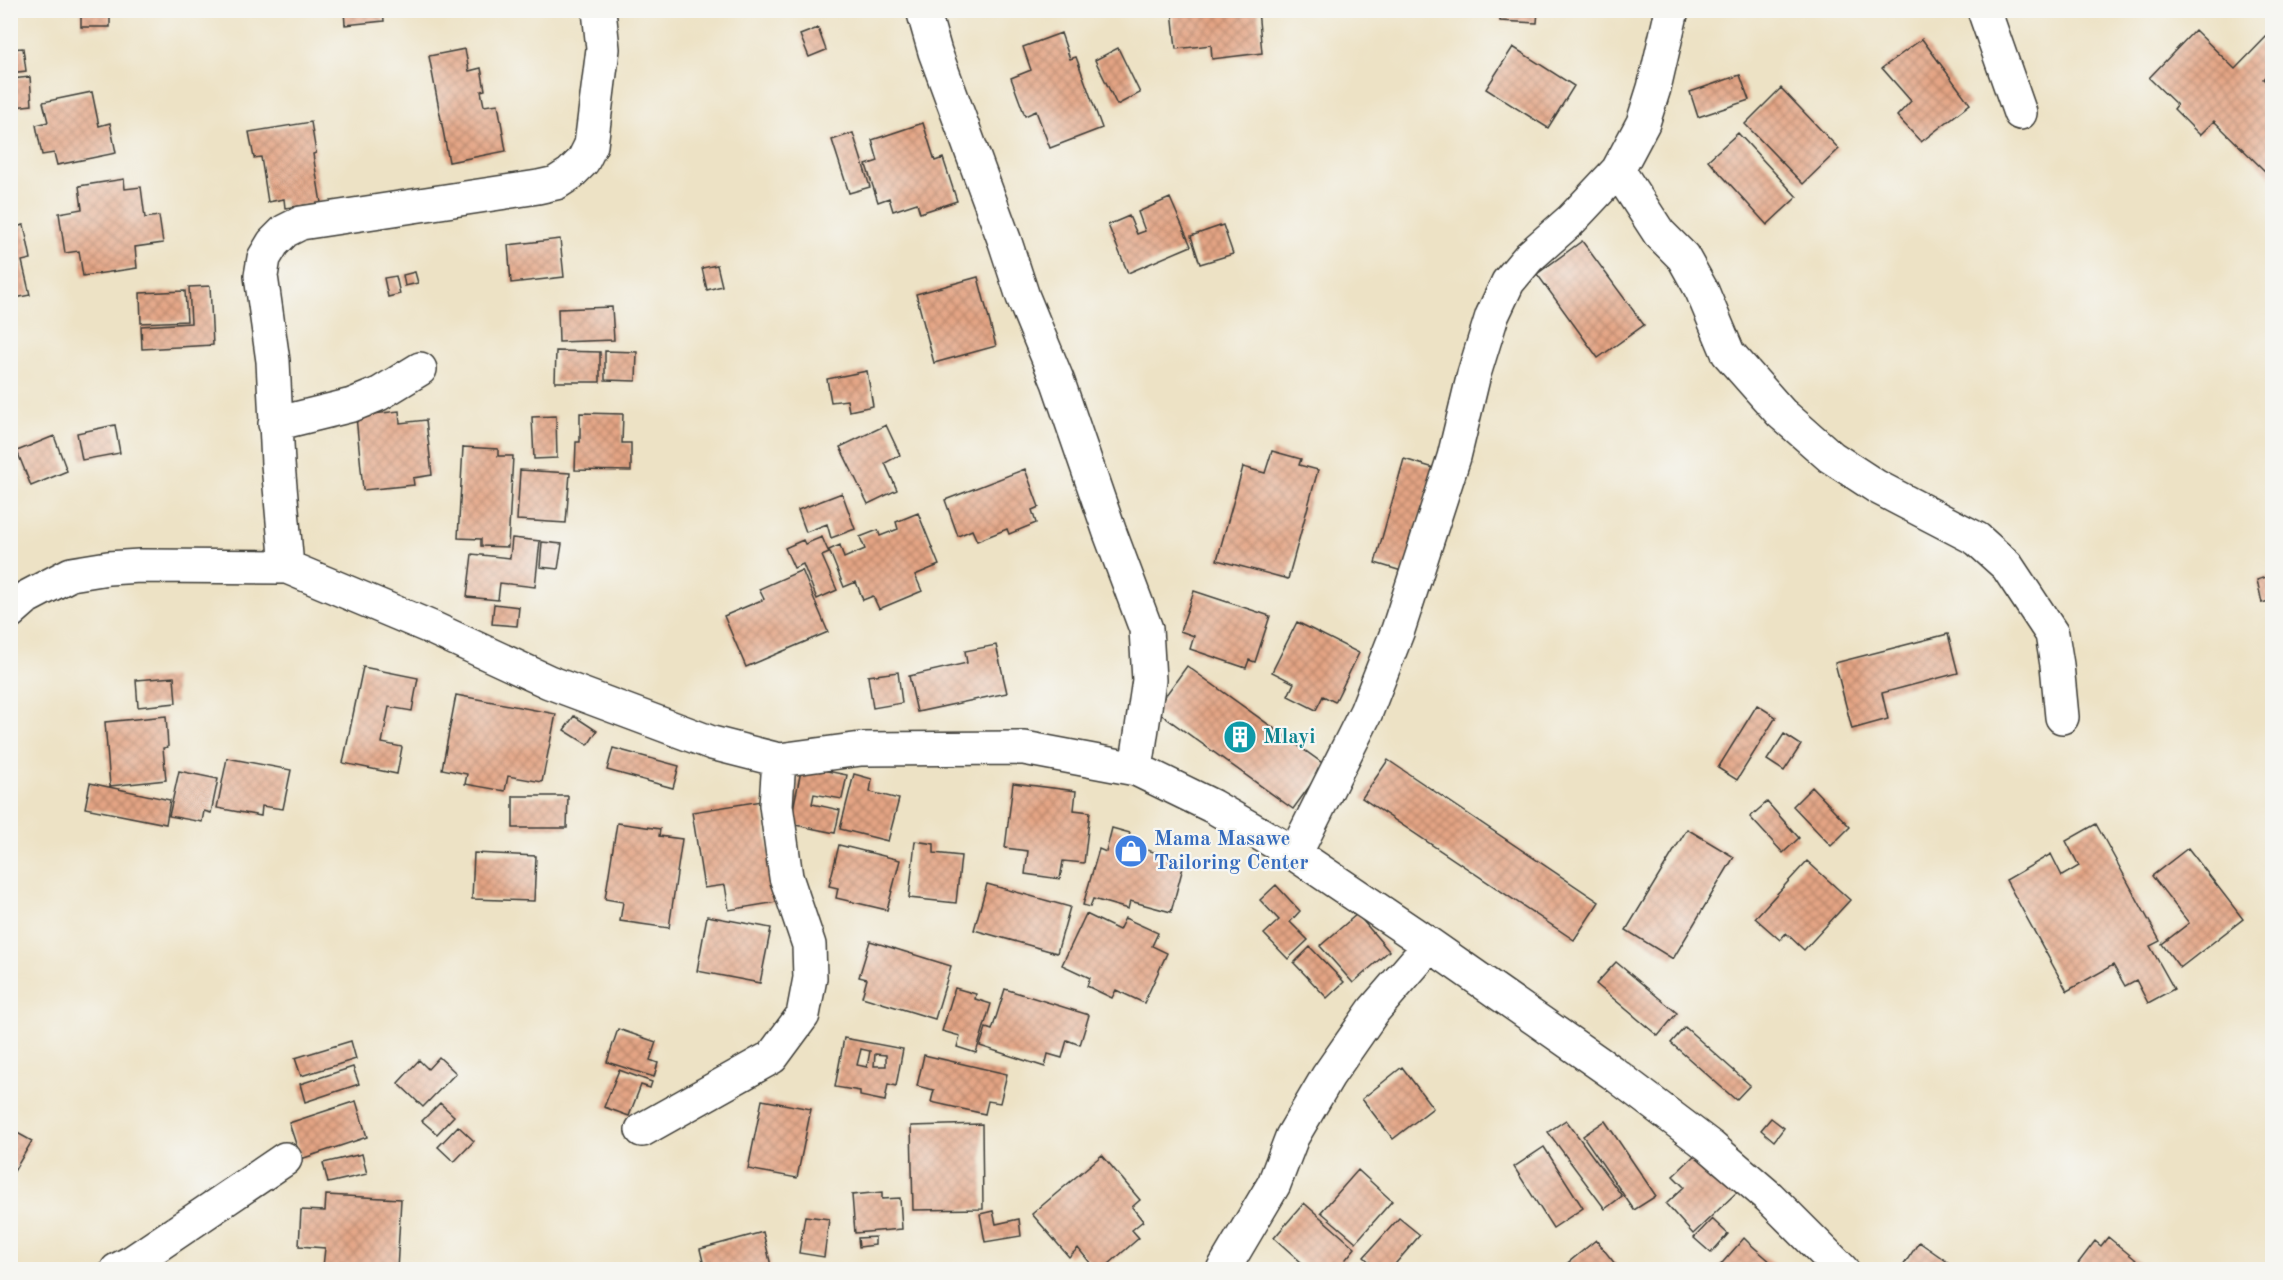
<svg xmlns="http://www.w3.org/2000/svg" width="2283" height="1280" font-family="'Old Standard TT',serif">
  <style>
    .building { fill: url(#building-cross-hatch); fill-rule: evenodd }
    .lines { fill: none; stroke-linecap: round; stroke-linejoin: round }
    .minor-casing { stroke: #3b3a35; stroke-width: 36 }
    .minor { stroke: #fff; stroke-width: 33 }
    .labels { text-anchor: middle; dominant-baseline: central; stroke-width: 4.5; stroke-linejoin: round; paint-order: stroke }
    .culture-label { font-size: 21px; font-weight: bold; fill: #0d838f; stroke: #f6f6f2; text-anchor: start }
    .shop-label { font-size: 21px; font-weight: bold; fill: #366cbe; stroke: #f6f6f2; text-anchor: start }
  </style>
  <defs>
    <pattern id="building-cross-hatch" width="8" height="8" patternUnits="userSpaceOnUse" patternTransform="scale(1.5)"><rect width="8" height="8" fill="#e4a484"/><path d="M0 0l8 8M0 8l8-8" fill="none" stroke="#b8856b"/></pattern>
  </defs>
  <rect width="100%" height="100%" fill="#f6f6f2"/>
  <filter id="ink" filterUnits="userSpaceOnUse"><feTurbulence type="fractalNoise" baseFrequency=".0167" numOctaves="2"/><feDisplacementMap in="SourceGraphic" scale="12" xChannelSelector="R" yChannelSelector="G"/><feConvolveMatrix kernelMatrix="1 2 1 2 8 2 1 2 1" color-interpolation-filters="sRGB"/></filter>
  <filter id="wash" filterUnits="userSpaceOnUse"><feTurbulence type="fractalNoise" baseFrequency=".008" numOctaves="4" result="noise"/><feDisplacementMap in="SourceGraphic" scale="24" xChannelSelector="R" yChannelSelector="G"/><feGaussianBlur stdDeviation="1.35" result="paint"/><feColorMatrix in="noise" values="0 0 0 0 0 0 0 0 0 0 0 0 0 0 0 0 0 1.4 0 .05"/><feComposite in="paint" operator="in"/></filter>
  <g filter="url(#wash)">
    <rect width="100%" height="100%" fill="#ede2c5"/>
    <g id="blocks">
      <path class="building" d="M 81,10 L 110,10 L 110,27 L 81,27 Z
        M 344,10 L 383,10 L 384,21 L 345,25 Z
        M 1172,10 L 1258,10 L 1262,53 L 1212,59 L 1211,45 L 1176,49 Z
        M 1500,10 L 1538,10 L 1537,23 L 1500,21 Z
        M 818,28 L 826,50 L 809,57 L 800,35 Z
        M 2195,30 L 2235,69 L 2267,36 L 2272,41 L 2272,69 L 2263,79 L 2271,86 L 2272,84 L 2272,178 L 2214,121 L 2200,135 L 2174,109 L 2177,105 L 2149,78 Z
        M 1061,33 L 1070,59 L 1076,57 L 1102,128 L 1050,148 L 1036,111 L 1025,116 L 1011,78 L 1031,70 L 1023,47 Z
        M 1922,39 L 1970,104 L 1921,142 L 1897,116 L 1911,101 L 1882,68 Z
        M 1513,47 L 1574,86 L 1548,128 L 1486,89 Z
        M 23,48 L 26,71 L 10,73 L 10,49 Z
        M 1118,48 L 1140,93 L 1117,105 L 1095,60 Z
        M 465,49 L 469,71 L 481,68 L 485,90 L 481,91 L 484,106 L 498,104 L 506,151 L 449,162 L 429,56 Z
        M 1740,75 L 1749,100 L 1698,117 L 1690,92 Z
        M 30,77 L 32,105 L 14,107 L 11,79 Z
        M 1781,88 L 1839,149 L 1803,184 L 1745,124 Z
        M 92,92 L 99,126 L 110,123 L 116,153 L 57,165 L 54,153 L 42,155 L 36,125 L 48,122 L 43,102 Z
        M 311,122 L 316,153 L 313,154 L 321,203 L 285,208 L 284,199 L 268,202 L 261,157 L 254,158 L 249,132 Z
        M 923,123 L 935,161 L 943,158 L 957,201 L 920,213 L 917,203 L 893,211 L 889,198 L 878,202 L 866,165 L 878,161 L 872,140 Z
        M 853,133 L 870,187 L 849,193 L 832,140 Z
        M 1738,133 L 1797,197 L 1767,225 L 1708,160 Z
        M 124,179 L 125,189 L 141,187 L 145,218 L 159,216 L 163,243 L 135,247 L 137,268 L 83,276 L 79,251 L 65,253 L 59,213 L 82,209 L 79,186 Z
        M 1170,198 L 1191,246 L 1128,273 L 1108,225 L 1129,216 L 1137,234 L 1145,231 L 1138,212 Z
        M 24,225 L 31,259 L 22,261 L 30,295 L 10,299 L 10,228 Z
        M 1223,225 L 1233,254 L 1200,264 L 1191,236 Z
        M 560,239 L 564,277 L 511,283 L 508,245 Z
        M 1582,241 L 1644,325 L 1598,358 L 1537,274 Z
        M 717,265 L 722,286 L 707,290 L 702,268 Z
        M 415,272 L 418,283 L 405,286 L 403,275 Z
        M 396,276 L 400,294 L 388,297 L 384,278 Z
        M 978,277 L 996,346 L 934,363 L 916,294 Z
        M 210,286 L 213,345 L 142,349 L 141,326 L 191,323 L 189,287 Z
        M 185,291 L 187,321 L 141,323 L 140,293 Z
        M 612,307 L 614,340 L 559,342 L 558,309 Z
        M 556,351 L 600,352 L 600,382 L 555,382 Z
        M 605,351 L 637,352 L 636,381 L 605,380 Z
        M 867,371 L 873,406 L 849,411 L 847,400 L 831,402 L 827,379 Z
        M 399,411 L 400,423 L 426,420 L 432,475 L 413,478 L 414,485 L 363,490 L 356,416 Z
        M 580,413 L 623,414 L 622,443 L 631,443 L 631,471 L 575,470 L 576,442 L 580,442 Z
        M 556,416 L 557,458 L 534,459 L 532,417 Z
        M 115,425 L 120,453 L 82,460 L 77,433 Z
        M 886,425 L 900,455 L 885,463 L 897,490 L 868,504 L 840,447 Z
        M 54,436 L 67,471 L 31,486 L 17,451 Z
        M 463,447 L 498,449 L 498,456 L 513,456 L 508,547 L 481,546 L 481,539 L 458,538 Z
        M 1272,451 L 1301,459 L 1299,465 L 1318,470 L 1288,579 L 1217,560 L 1243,467 L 1265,473 Z
        M 1404,459 L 1434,468 L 1405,572 L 1375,563 Z
        M 1025,469 L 1039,507 L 1032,510 L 1036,523 L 1009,534 L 1007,529 L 977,541 L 972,530 L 958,536 L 945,500 Z
        M 520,470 L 570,473 L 566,523 L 517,520 Z
        M 842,493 L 855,529 L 831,538 L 827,524 L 806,532 L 798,510 Z
        M 918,513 L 939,565 L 915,575 L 922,591 L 879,609 L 873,596 L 863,600 L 856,582 L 844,587 L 829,550 L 840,545 L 844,558 L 865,549 L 860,537 L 878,530 L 880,536 L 898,529 L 896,522 Z
        M 822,537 L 829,553 L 822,556 L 837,590 L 817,599 L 803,564 L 794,568 L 785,548 L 803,540 L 805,544 Z
        M 512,538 L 540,541 L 535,587 L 500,583 L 498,600 L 467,597 L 472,554 L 510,558 Z
        M 542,542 L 562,544 L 558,569 L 540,567 Z
        M 802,570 L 828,632 L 746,667 L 724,616 L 764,599 L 759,589 Z
        M 2269,576 L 2272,588 L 2272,600 L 2262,603 L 2257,580 Z
        M 1194,591 L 1270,616 L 1255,662 L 1249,660 L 1246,668 L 1190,649 L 1194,636 L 1180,631 Z
        M 494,604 L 519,607 L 517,626 L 492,624 Z
        M 1297,622 L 1359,653 L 1335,702 L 1323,696 L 1316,710 L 1288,696 L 1294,683 L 1272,672 Z
        M 1948,634 L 1958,673 L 1882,693 L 1888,719 L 1852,729 L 1835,663 Z
        M 996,645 L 1007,693 L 917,712 L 909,676 L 967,663 L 965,651 Z
        M 1187,666 L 1325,765 L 1293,809 L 1155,710 Z
        M 363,667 L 418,678 L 412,711 L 389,707 L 382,743 L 402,747 L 397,774 L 343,763 Z
        M 898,672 L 902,703 L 873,708 L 868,676 Z
        M 174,677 L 176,703 L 138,707 L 136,680 Z
        M 456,695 L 556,714 L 542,782 L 508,776 L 505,791 L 465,784 L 467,774 L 442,769 Z
        M 1757,705 L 1776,717 L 1737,780 L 1718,768 Z
        M 166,716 L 168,747 L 163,748 L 166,780 L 110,786 L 105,722 Z
        M 574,716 L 597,731 L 588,745 L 564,730 Z
        M 1784,734 L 1801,745 L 1784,771 L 1767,760 Z
        M 613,748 L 679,766 L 673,788 L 607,770 Z
        M 227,758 L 291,770 L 283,809 L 262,806 L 261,816 L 217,808 Z
        M 1388,760 L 1599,902 L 1574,940 L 1362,798 Z
        M 802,766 L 847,775 L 842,799 L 814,794 L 812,804 L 840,810 L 835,833 L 790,824 Z
        M 179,771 L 218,779 L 211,813 L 204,811 L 202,822 L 169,816 Z
        M 854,774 L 872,779 L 870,792 L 899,799 L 888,841 L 840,829 Z
        M 90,783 L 170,800 L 166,824 L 85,808 Z
        M 1013,783 L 1076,791 L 1074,810 L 1090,812 L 1084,863 L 1063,861 L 1060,879 L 1025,874 L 1028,851 L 1005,848 Z
        M 1812,787 L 1850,827 L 1831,846 L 1793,806 Z
        M 513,796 L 568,796 L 567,828 L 513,828 Z
        M 761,801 L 777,902 L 729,910 L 725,885 L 704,888 L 692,812 Z
        M 1767,802 L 1799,838 L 1783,853 L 1750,817 Z
        M 617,823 L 660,829 L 659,836 L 682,839 L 669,928 L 620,921 L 623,902 L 605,899 Z
        M 2096,824 L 2160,941 L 2150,946 L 2174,989 L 2148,1003 L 2136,980 L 2125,986 L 2113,965 L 2067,991 L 2006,880 L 2051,854 L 2062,876 L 2079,866 L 2066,841 Z
        M 1112,828 L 1130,833 L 1127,845 L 1185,860 L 1171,912 L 1130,901 L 1128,909 L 1093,899 L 1090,907 L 1083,905 L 1099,849 L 1106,852 Z
        M 1687,829 L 1734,857 L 1673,959 L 1626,930 Z
        M 915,841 L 934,844 L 934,853 L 961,856 L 956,903 L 909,898 Z
        M 839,845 L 900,860 L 887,910 L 836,898 L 838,888 L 829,886 Z
        M 2188,848 L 2243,919 L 2180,968 L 2162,944 L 2189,923 L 2152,876 Z
        M 474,853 L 536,856 L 534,901 L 472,899 Z
        M 1807,861 L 1850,900 L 1804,950 L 1786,933 L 1780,940 L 1755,918 Z
        M 987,884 L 1070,907 L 1057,953 L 974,930 Z
        M 1276,885 L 1300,911 L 1290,922 L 1308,940 L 1288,959 L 1264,934 L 1279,920 L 1260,900 Z
        M 1086,914 L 1119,930 L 1125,918 L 1158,933 L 1152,946 L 1167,953 L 1144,1003 L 1116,990 L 1112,998 L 1087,986 L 1090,978 L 1062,965 Z
        M 1357,914 L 1389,951 L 1353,983 L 1320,946 Z
        M 707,916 L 771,928 L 760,983 L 697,971 Z
        M 870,941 L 951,966 L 935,1019 L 862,997 L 867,979 L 859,977 Z
        M 1310,947 L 1344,982 L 1327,998 L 1294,963 Z
        M 1616,962 L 1677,1013 L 1658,1036 L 1596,984 Z
        M 955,988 L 976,994 L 975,999 L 991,1004 L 976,1053 L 957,1047 L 960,1036 L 942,1031 Z
        M 1005,989 L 1089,1015 L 1080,1045 L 1067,1040 L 1062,1058 L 1048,1054 L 1045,1067 L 980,1046 L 986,1028 L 992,1030 Z
        M 1685,1027 L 1750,1085 L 1736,1100 L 1671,1043 Z
        M 618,1029 L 656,1042 L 650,1060 L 658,1063 L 654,1077 L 607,1062 Z
        M 844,1038 L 903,1049 L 896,1086 L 888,1084 L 885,1101 L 860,1096 L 860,1091 L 835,1087 ZM 861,1049 L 870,1051 L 867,1067 L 857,1065 ZM 875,1054 L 886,1055 L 886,1066 L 874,1066 Z
        M 351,1041 L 356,1059 L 301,1076 L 295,1058 Z
        M 924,1055 L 1007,1074 L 1000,1103 L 988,1101 L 985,1114 L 931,1102 L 934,1090 L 917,1086 Z
        M 439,1057 L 456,1073 L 423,1107 L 398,1083 L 419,1060 L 428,1069 Z
        M 353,1067 L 359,1084 L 305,1102 L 300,1084 Z
        M 1402,1067 L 1433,1108 L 1393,1139 L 1362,1099 Z
        M 619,1070 L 652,1082 L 650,1088 L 641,1085 L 629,1116 L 604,1107 Z
        M 762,1100 L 811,1109 L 797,1178 L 748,1169 Z
        M 356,1101 L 367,1137 L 301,1159 L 289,1123 Z
        M 440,1103 L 454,1116 L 437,1134 L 422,1121 Z
        M 1771,1118 L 1784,1128 L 1774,1141 L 1761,1130 Z
        M 1566,1120 L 1622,1196 L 1605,1209 L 1548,1132 Z
        M 1605,1121 L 1656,1196 L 1634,1210 L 1583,1136 Z
        M 982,1124 L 983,1209 L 913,1210 L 911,1126 Z
        M 458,1126 L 474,1141 L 454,1162 L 438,1147 Z
        M 10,1129 L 32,1141 L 10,1178 Z
        M 1544,1147 L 1583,1208 L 1553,1228 L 1514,1167 Z
        M 1699,1151 L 1737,1192 L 1693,1234 L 1666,1204 L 1684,1187 L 1673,1176 Z
        M 362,1154 L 367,1174 L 328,1183 L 323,1163 Z
        M 1102,1155 L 1140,1200 L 1132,1207 L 1143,1221 L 1132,1230 L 1139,1238 L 1102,1270 L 1096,1270 L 1078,1248 L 1069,1257 L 1032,1214 Z
        M 1358,1170 L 1392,1201 L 1356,1242 L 1321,1212 Z
        M 882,1192 L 882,1199 L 900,1198 L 902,1229 L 855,1233 L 852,1195 Z
        M 326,1195 L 401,1199 L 397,1270 L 323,1267 L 325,1248 L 299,1246 L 301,1210 L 325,1211 Z
        M 1304,1203 L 1355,1248 L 1337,1270 L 1310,1270 L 1274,1238 Z
        M 993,1211 L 996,1224 L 1019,1219 L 1021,1236 L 985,1242 L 980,1214 Z
        M 805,1216 L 829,1219 L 824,1257 L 799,1253 Z
        M 1399,1218 L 1420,1235 L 1390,1270 L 1378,1270 L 1364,1257 Z
        M 1712,1219 L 1728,1234 L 1711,1253 L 1694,1238 Z
        M 763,1232 L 772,1270 L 705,1270 L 700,1249 Z
        M 875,1237 L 875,1245 L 859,1247 L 858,1238 Z
        M 2108,1237 L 2141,1264 L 2136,1270 L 2073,1270 L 2095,1241 L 2101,1246 Z
        M 1744,1238 L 1749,1243 L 1780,1270 L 1716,1270 Z
        M 1596,1240 L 1620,1270 L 1567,1270 L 1564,1266 Z
        M 1919,1242 L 1959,1270 L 1901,1269 Z"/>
    </g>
  </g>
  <g filter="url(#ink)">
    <use href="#blocks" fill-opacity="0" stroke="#3b3a35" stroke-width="1.5"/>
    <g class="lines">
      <defs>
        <path id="minor" d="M 923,10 L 935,52 L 1005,242 L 1023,297 L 1058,382 L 1110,533 L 1146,629 L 1149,680 L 1136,769
          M 1984,10 L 2020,113
          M 1618,170 L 1659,233 L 1683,257 L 1702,291 L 1728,353 L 1781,413 L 1831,457 L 1877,487 L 1977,539 L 2007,566 L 2052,634 L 2057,665 L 2062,717
          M 275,424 L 352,405 L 379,394 L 420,369
          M 287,567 L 278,464 L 273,361 L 261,276 L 264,258 L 273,243 L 285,231 L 301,223 L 538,187 L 556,183 L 570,174 L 583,161 L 591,145 L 603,49 L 599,10
          M 10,612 L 27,597 L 71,574 L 108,568 L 140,566 L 287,567 L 430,627 L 549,682 L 712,743 L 779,760 L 861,749 L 1024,748 L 1136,769 L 1212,806 L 1295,854 L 1430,945 L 1613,1073 L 1711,1147 L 1769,1197 L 1842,1270
          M 1295,854 L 1366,712 L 1398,630 L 1454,457 L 1474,374 L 1492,316 L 1508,282 L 1529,257 L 1571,220 L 1618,170 L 1643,123 L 1654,88 L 1672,10
          M 642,1130 L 772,1057 L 803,1015 L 810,978 L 809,945 L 786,877 L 776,805 L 779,760
          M 117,1270 L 134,1261 L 285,1159
          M 1223,1270 L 1274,1184 L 1292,1137 L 1328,1076 L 1374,1010 L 1430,945"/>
      </defs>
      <use href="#minor" class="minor-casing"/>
      <use href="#minor" class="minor"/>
    </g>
  </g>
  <defs>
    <symbol id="building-disc" viewBox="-11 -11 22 22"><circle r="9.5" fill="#0f9aa8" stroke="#f6f6f2"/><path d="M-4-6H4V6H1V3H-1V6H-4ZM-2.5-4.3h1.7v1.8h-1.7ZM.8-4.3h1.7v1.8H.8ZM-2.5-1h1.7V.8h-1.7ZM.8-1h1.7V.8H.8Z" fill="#fff"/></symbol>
    <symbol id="shop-disc" viewBox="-11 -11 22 22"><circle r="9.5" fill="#3f7fe0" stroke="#f6f6f2"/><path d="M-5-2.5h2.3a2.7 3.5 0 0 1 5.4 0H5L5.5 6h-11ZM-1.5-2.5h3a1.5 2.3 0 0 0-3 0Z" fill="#fff"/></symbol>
  </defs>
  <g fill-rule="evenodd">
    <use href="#building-disc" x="1221" y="718" width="38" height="38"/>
    <use href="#shop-disc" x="1112" y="832" width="38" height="38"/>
  </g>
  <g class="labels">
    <g class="culture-label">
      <text x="1263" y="737">Mlayi</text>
    </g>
    <g class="shop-label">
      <text x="1154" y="839">Mama Masawe<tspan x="1154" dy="24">Tailoring Center</tspan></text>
    </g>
  </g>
  <rect width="2283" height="1280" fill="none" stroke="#f6f6f2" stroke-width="36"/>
</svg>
